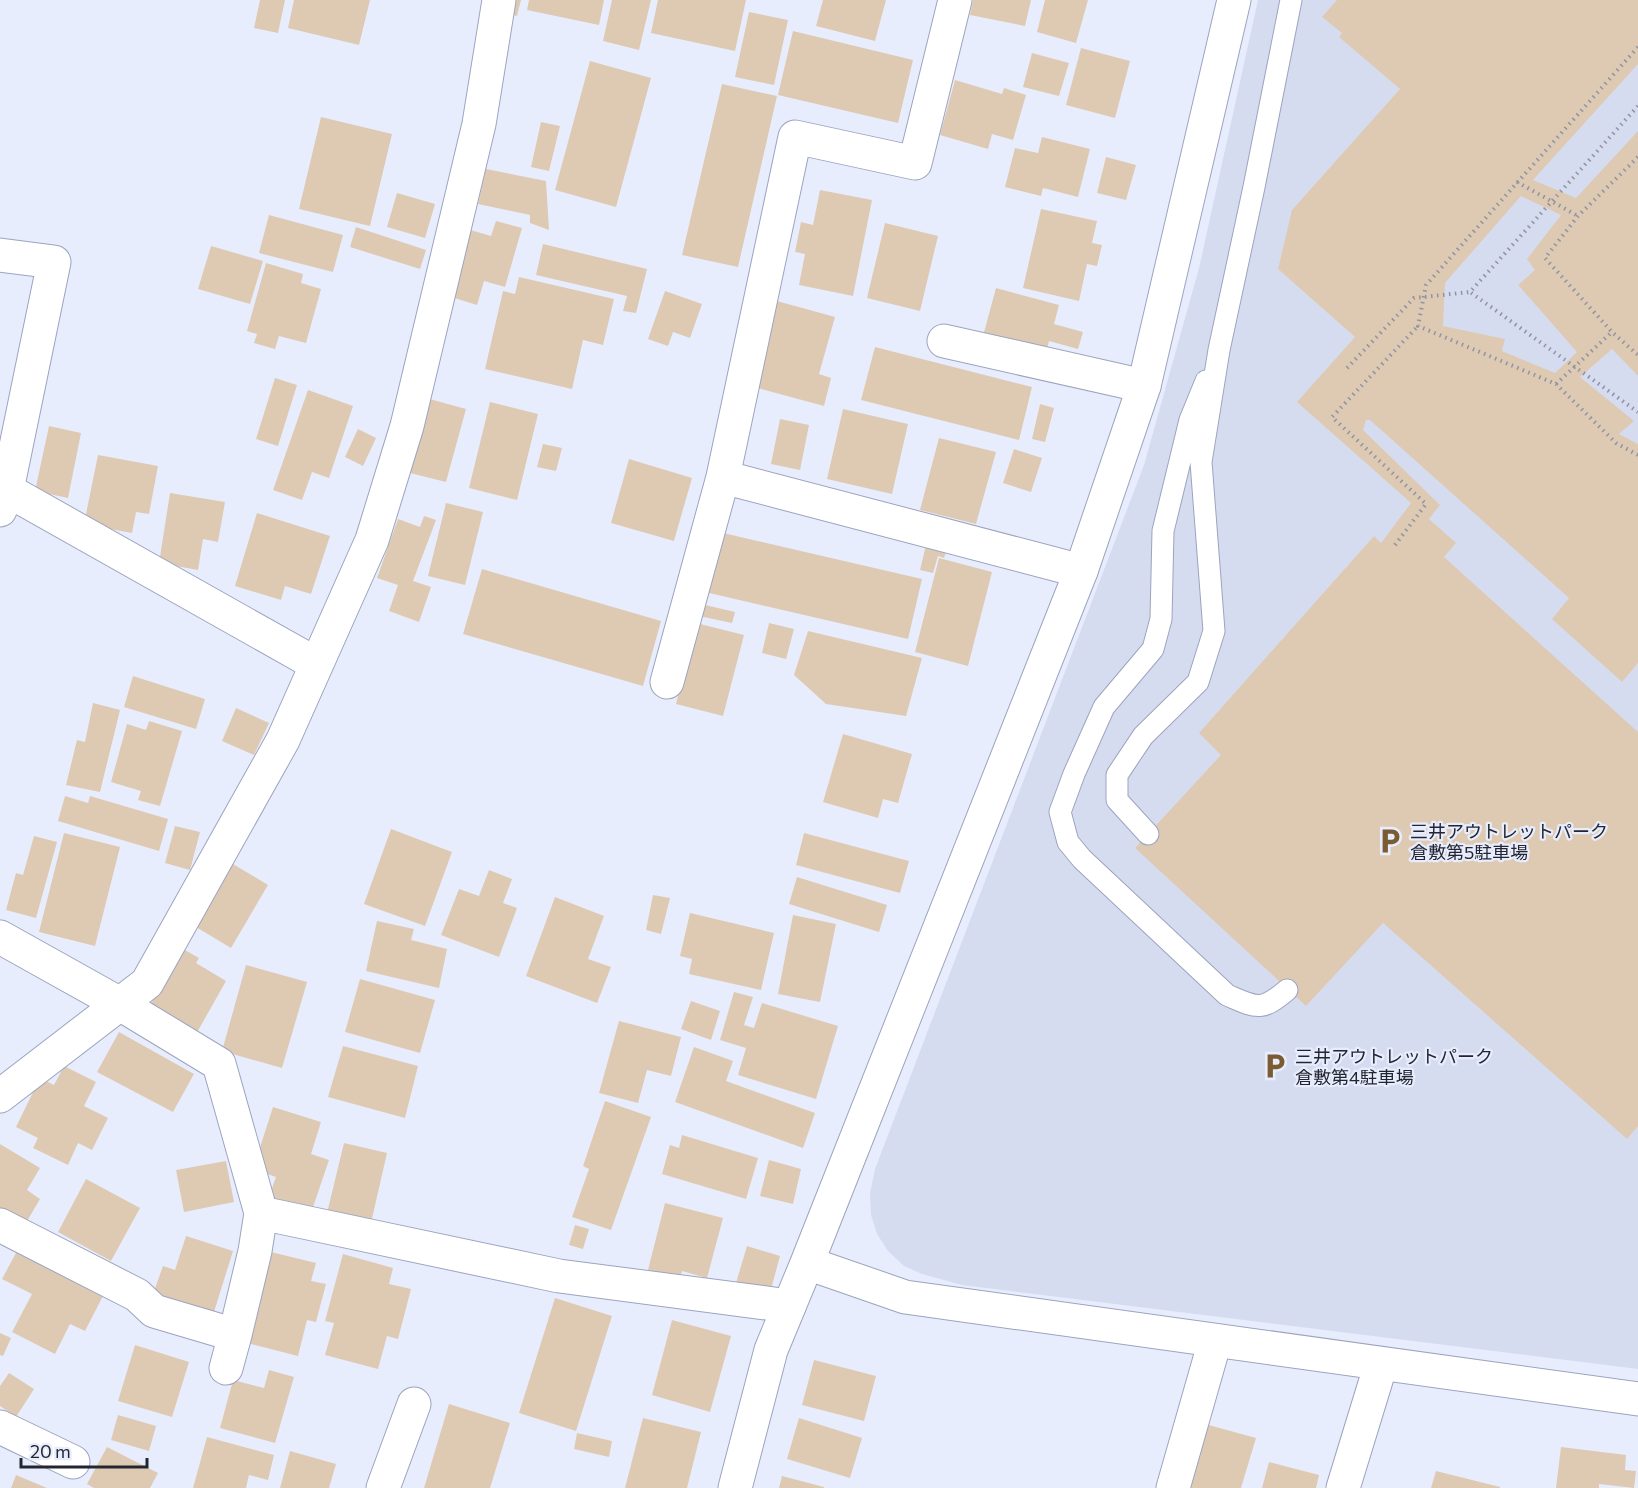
<svg xmlns="http://www.w3.org/2000/svg" width="1638" height="1488" font-family="Commissioner,'Noto Sans JP',sans-serif">
  <style>
    .built { fill: #d6dcf0 }
    .building { fill: #decab3; fill-rule: evenodd }
    .lines { fill: none; stroke-linecap: round; stroke-linejoin: round }
    .service-casing { stroke: #9ca4be; stroke-width: 23 }
    .minor-casing { stroke: #9ca4be; stroke-width: 35 }
    .tertiary-casing { stroke: #9ca4be; stroke-width: 35 }
    .path { stroke: #9094a2; stroke-width: 4; stroke-dasharray: 1.5 4.5; stroke-linecap: butt }
    .service { stroke: #fff; stroke-width: 21 }
    .minor { stroke: #fff; stroke-width: 33 }
    .tertiary { stroke: #fff; stroke-width: 33 }
    .path-bridge { stroke: #9094a2; stroke-width: 4; stroke-dasharray: 1.5 4.5; stroke-linecap: butt }
    .labels { text-anchor: middle; dominant-baseline: central; stroke-width: 4.5; stroke-linejoin: round; paint-order: stroke }
    .poi-label { font-size: 18px; fill: #232630; stroke: #e8edfe; text-anchor: start }
  </style>
  <rect width="100%" height="100%" fill="#e8edfe"/>
  <path class="built" d="M 1258,0 L 1638,0 L 1638,1369 L 962,1285 L 922,1274 L 904,1266 L 888,1251 L 877,1234 L 871,1215 L 870,1193 L 875,1169 L 1144,465 L 1199,268 Z"/>
  <path class="building" d="M 260,0 L 285,0 L 278,33 L 254,28 Z
    M 294,0 L 370,0 L 359,45 L 288,28 Z
    M 508,0 L 521,0 L 517,16 L 505,13 Z
    M 529,0 L 604,0 L 599,25 L 527,10 Z
    M 612,0 L 651,0 L 639,50 L 603,41 Z
    M 658,0 L 746,0 L 735,51 L 651,33 Z
    M 823,0 L 886,0 L 875,41 L 816,26 Z
    M 973,0 L 1031,0 L 1025,26 L 970,15 Z
    M 1045,0 L 1088,0 L 1076,43 L 1037,32 Z
    M 1337,0 L 1638,0 L 1638,64 L 1533,180 L 1576,198 L 1638,131 L 1638,376 L 1612,349 L 1580,377 L 1634,421 L 1619,434 L 1638,444 L 1638,663 L 1622,682 L 1552,619 L 1569,598 L 1370,420 L 1366,420 L 1363,430 L 1440,505 L 1429,519 L 1456,543 L 1444,557 L 1638,732 L 1638,1126 L 1627,1139 L 1383,923 L 1306,1006 L 1135,848 L 1221,755 L 1199,733 L 1374,536 L 1381,543 L 1411,503 L 1297,402 L 1355,337 L 1278,269 L 1292,210 L 1400,89 L 1339,37 L 1342,33 L 1322,17 ZM 1521,196 L 1561,215 L 1527,259 L 1535,270 L 1518,285 L 1577,352 L 1555,373 L 1502,351 L 1505,339 L 1443,326 L 1445,283 Z
    M 749,12 L 788,20 L 774,85 L 735,77 Z
    M 793,31 L 913,60 L 898,123 L 778,95 Z
    M 1081,48 L 1130,61 L 1115,118 L 1066,105 Z
    M 1032,53 L 1069,63 L 1059,96 L 1023,87 Z
    M 590,61 L 651,78 L 616,207 L 555,190 Z
    M 955,80 L 1002,94 L 1004,88 L 1026,95 L 1013,140 L 992,134 L 988,149 L 940,135 Z
    M 722,84 L 777,96 L 738,267 L 682,255 Z
    M 321,117 L 392,134 L 370,226 L 299,209 Z
    M 541,122 L 560,126 L 549,171 L 531,167 Z
    M 1042,137 L 1090,149 L 1078,197 L 1043,188 L 1041,196 L 1005,187 L 1015,148 L 1038,153 Z
    M 1106,157 L 1136,165 L 1126,200 L 1097,193 Z
    M 486,169 L 546,181 L 549,230 L 530,223 L 530,215 L 478,204 Z
    M 820,190 L 872,200 L 853,296 L 799,285 L 805,254 L 795,252 L 801,222 L 813,225 Z
    M 397,193 L 435,204 L 425,238 L 387,227 Z
    M 1041,209 L 1097,221 L 1092,243 L 1102,245 L 1097,266 L 1087,264 L 1079,301 L 1023,288 Z
    M 269,215 L 343,235 L 333,272 L 259,253 Z
    M 496,221 L 522,228 L 505,287 L 484,281 L 477,305 L 448,296 L 467,229 L 491,236 Z
    M 885,223 L 938,236 L 920,311 L 867,298 Z
    M 356,227 L 426,250 L 420,269 L 350,247 Z
    M 543,244 L 647,269 L 636,313 L 623,311 L 627,296 L 536,275 Z
    M 211,246 L 263,261 L 250,304 L 198,289 Z
    M 266,263 L 303,274 L 301,283 L 321,289 L 306,343 L 279,336 L 275,349 L 254,343 L 257,334 L 247,331 Z
    M 519,277 L 614,299 L 603,345 L 583,340 L 572,389 L 485,369 L 503,291 L 515,294 Z
    M 996,288 L 1059,305 L 1054,324 L 1083,332 L 1078,349 L 1049,341 L 1046,353 L 983,336 Z
    M 665,291 L 702,304 L 690,338 L 673,332 L 668,346 L 648,339 Z
    M 777,301 L 835,317 L 819,374 L 831,378 L 824,406 L 754,387 Z
    M 875,347 L 1032,387 L 1019,440 L 861,400 Z
    M 275,378 L 297,385 L 278,446 L 256,439 Z
    M 308,390 L 353,406 L 329,478 L 312,472 L 302,500 L 273,490 Z
    M 426,398 L 466,409 L 446,482 L 406,472 Z
    M 490,402 L 538,414 L 517,500 L 469,488 Z
    M 1040,404 L 1054,408 L 1045,442 L 1032,439 Z
    M 843,409 L 908,424 L 892,494 L 827,479 Z
    M 780,419 L 809,425 L 800,470 L 771,464 Z
    M 49,426 L 81,433 L 68,498 L 35,491 Z
    M 358,429 L 376,438 L 363,466 L 345,457 Z
    M 939,438 L 996,452 L 976,524 L 920,510 Z
    M 543,444 L 562,448 L 556,471 L 537,467 Z
    M 1014,449 L 1042,458 L 1031,492 L 1003,483 Z
    M 98,455 L 158,466 L 149,514 L 136,512 L 132,533 L 84,524 Z
    M 629,459 L 692,478 L 674,541 L 611,523 Z
    M 170,493 L 225,502 L 218,542 L 203,539 L 198,570 L 159,563 Z
    M 446,503 L 483,512 L 465,585 L 428,576 Z
    M 257,513 L 330,536 L 311,594 L 285,586 L 281,600 L 235,586 Z
    M 424,516 L 436,520 L 413,581 L 431,587 L 419,622 L 389,611 L 398,585 L 377,578 L 398,519 L 420,527 Z
    M 719,532 L 922,579 L 908,639 L 705,592 Z
    M 927,541 L 948,546 L 944,558 L 938,556 L 933,573 L 920,570 Z
    M 939,558 L 992,572 L 968,666 L 915,652 Z
    M 482,569 L 661,621 L 643,686 L 463,634 Z
    M 701,604 L 735,612 L 732,623 L 699,616 Z
    M 696,623 L 744,635 L 723,716 L 676,704 Z
    M 769,623 L 794,629 L 786,659 L 762,653 Z
    M 808,631 L 922,658 L 906,716 L 826,704 L 794,675 Z
    M 133,676 L 205,699 L 196,729 L 124,707 Z
    M 93,703 L 120,710 L 100,792 L 66,785 L 77,740 L 85,742 Z
    M 236,708 L 269,723 L 254,755 L 222,741 Z
    M 149,721 L 182,731 L 160,806 L 138,800 L 141,791 L 111,782 L 127,724 L 146,730 Z
    M 843,734 L 912,754 L 898,803 L 883,799 L 878,818 L 823,802 Z
    M 65,796 L 88,803 L 90,796 L 168,819 L 159,851 L 58,821 Z
    M 175,826 L 200,832 L 190,870 L 165,863 Z
    M 391,829 L 452,852 L 425,926 L 364,904 Z
    M 64,833 L 120,847 L 95,946 L 39,932 Z
    M 804,833 L 909,861 L 900,893 L 796,865 Z
    M 34,836 L 57,842 L 36,918 L 6,910 L 16,873 L 23,875 Z
    M 228,861 L 268,885 L 231,948 L 191,924 Z
    M 489,870 L 512,879 L 503,903 L 517,908 L 499,957 L 441,935 L 459,889 L 479,896 Z
    M 797,877 L 887,905 L 879,932 L 789,904 Z
    M 653,895 L 670,898 L 661,934 L 646,930 Z
    M 555,897 L 604,916 L 588,959 L 611,967 L 597,1003 L 526,976 Z
    M 690,913 L 774,933 L 761,990 L 689,974 L 692,959 L 680,956 Z
    M 793,915 L 836,924 L 820,1002 L 778,994 Z
    M 377,921 L 414,929 L 411,940 L 447,949 L 439,988 L 366,971 Z
    M 183,949 L 199,958 L 196,963 L 226,981 L 195,1036 L 148,1009 Z
    M 246,965 L 307,982 L 282,1068 L 222,1051 Z
    M 360,979 L 435,1000 L 420,1053 L 345,1032 Z
    M 734,992 L 753,997 L 744,1025 L 754,1028 L 762,1003 L 838,1026 L 816,1099 L 738,1075 L 746,1048 L 720,1040 Z
    M 691,1001 L 720,1011 L 711,1040 L 681,1029 Z
    M 619,1021 L 681,1037 L 671,1076 L 647,1070 L 638,1103 L 599,1093 Z
    M 119,1032 L 194,1074 L 173,1112 L 97,1072 Z
    M 343,1046 L 418,1066 L 405,1118 L 328,1097 Z
    M 694,1047 L 733,1061 L 726,1081 L 815,1113 L 803,1148 L 675,1102 Z
    M 64,1066 L 96,1082 L 84,1106 L 108,1118 L 92,1150 L 78,1143 L 68,1165 L 33,1148 L 38,1138 L 16,1127 L 40,1078 L 54,1085 Z
    M 605,1101 L 651,1117 L 611,1230 L 572,1217 L 589,1169 L 583,1166 Z
    M 273,1107 L 321,1122 L 311,1154 L 329,1160 L 310,1216 L 267,1202 L 276,1177 L 253,1169 Z
    M 682,1135 L 758,1158 L 746,1199 L 662,1174 L 670,1145 L 679,1148 Z
    M 344,1143 L 387,1153 L 371,1223 L 327,1213 Z
    M 0,1144 L 40,1168 L 27,1190 L 40,1199 L 23,1228 L 0,1214 Z
    M 769,1160 L 801,1169 L 793,1204 L 760,1196 Z
    M 226,1161 L 234,1202 L 184,1212 L 176,1170 Z
    M 86,1179 L 140,1208 L 111,1261 L 58,1232 Z
    M 665,1203 L 723,1218 L 707,1278 L 682,1271 L 680,1279 L 648,1270 Z
    M 575,1225 L 589,1229 L 583,1249 L 569,1245 Z
    M 186,1236 L 233,1251 L 214,1312 L 153,1294 L 163,1266 L 175,1270 Z
    M 747,1246 L 780,1256 L 770,1293 L 736,1283 Z
    M 17,1251 L 103,1296 L 85,1331 L 70,1324 L 55,1354 L 12,1332 L 32,1294 L 2,1279 Z
    M 271,1252 L 316,1263 L 311,1281 L 326,1284 L 316,1322 L 307,1320 L 298,1356 L 247,1343 Z
    M 343,1254 L 393,1268 L 389,1284 L 411,1289 L 398,1339 L 387,1336 L 378,1369 L 325,1355 L 334,1323 L 325,1321 Z
    M 555,1298 L 612,1316 L 576,1431 L 519,1413 Z
    M 672,1320 L 731,1336 L 710,1412 L 652,1395 Z
    M 0,1333 L 11,1338 L 3,1356 L 0,1355 Z
    M 135,1345 L 189,1362 L 172,1417 L 118,1401 Z
    M 814,1360 L 876,1376 L 864,1421 L 802,1405 Z
    M 269,1370 L 294,1377 L 275,1443 L 220,1428 L 233,1380 L 264,1388 Z
    M 9,1373 L 34,1389 L 16,1417 L 0,1406 L 0,1386 Z
    M 449,1404 L 510,1423 L 490,1488 L 424,1488 Z
    M 118,1415 L 156,1426 L 149,1451 L 111,1440 Z
    M 643,1418 L 701,1432 L 687,1488 L 625,1488 Z
    M 799,1418 L 862,1438 L 850,1478 L 787,1459 Z
    M 1205,1424 L 1256,1438 L 1241,1488 L 1187,1488 Z
    M 577,1433 L 612,1441 L 609,1457 L 574,1449 Z
    M 207,1437 L 274,1455 L 268,1480 L 249,1475 L 246,1488 L 193,1488 Z
    M 107,1447 L 158,1473 L 150,1488 L 94,1488 L 87,1484 Z
    M 1561,1447 L 1626,1455 L 1625,1470 L 1636,1471 L 1634,1488 L 1599,1484 L 1599,1488 L 1556,1488 Z
    M 290,1451 L 336,1464 L 329,1488 L 280,1488 Z
    M 1269,1462 L 1319,1475 L 1316,1488 L 1262,1488 Z
    M 1436,1471 L 1500,1487 L 1500,1488 L 1431,1488 Z
    M 16,1475 L 47,1488 L 11,1488 Z
    M 782,1476 L 824,1487 L 824,1488 L 779,1488 Z"/>
  <g class="lines">
    <defs>
      <path id="service" d="M 1206,381 L 1190,420 L 1163,531 L 1161,619 L 1153,649 L 1104,707 L 1074,774 L 1060,812 L 1068,842 L 1082,859 L 1227,995 C 1257,1008 1261,1012 1287,990
        M 1148,834 L 1117,800 L 1117,775 L 1143,736 L 1198,682 L 1214,631 L 1201,462 L 1219,350 L 1254,187 L 1291,0"/>
      <path id="minor" d="M 955,0 L 915,163 L 795,137 L 723,477 L 1081,571
        M 0,255 L 54,262 L 7,490 L 0,510
        M 944,341 L 1144,386
        M 7,490 L 316,664
        M 667,682 L 723,477
        M 0,937 L 120,1004 L 219,1064 L 261,1213 L 559,1276 L 789,1306
        M 0,1096 L 147,983 L 283,740 L 372,540 L 407,426 L 479,124 L 499,0
        M 0,1225 L 137,1295 L 154,1311 L 235,1335 L 255,1251 L 261,1213
        M 226,1368 L 235,1335
        M 0,1427 L 73,1462
        M 383,1488 L 414,1404
        M 1173,1488 L 1215,1341
        M 1343,1488 L 1381,1364"/>
      <path id="tertiary" d="M 1234,0 L 1144,386 L 1081,571 L 807,1263 L 905,1297 L 1638,1399
        M 735,1488 L 771,1350 L 807,1263"/>
    </defs>
    <use href="#service" class="service-casing"/>
    <use href="#minor" class="minor-casing"/>
    <use href="#tertiary" class="tertiary-casing"/>
    <path class="path" d="M 1638,106 L 1470,292 L 1638,412
      M 1638,157 L 1578,216 L 1545,258 L 1612,332 L 1638,355
      M 1347,368 L 1414,298 L 1470,292
      M 1395,545 L 1426,504 L 1332,417 L 1418,326"/>
    <use href="#service" class="service"/>
    <use href="#minor" class="minor"/>
    <use href="#tertiary" class="tertiary"/>
    <path class="path-bridge" d="M 1638,47 L 1426,285 L 1418,326 L 1556,384 L 1616,443 L 1638,455
      M 1517,182 L 1578,216
      M 1556,384 L 1612,332"/>
  </g>
  <defs>
    <symbol id="parking-bare" viewBox="-9 -9 18 18"><path d="M-3.5-5.5H1a3.5 3.5 0 0 1 0 7H-1V5.5H-3.5ZM-1-3.4V-.6H.8a1.4 1.4 0 0 0 0-2.8Z" fill="#7b5b31" stroke="#e8edfe" stroke-width="2.5" paint-order="stroke"/></symbol>
  </defs>
  <g fill-rule="evenodd">
    <use href="#parking-bare" x="1371" y="822" width="38" height="38"/>
    <use href="#parking-bare" x="1256" y="1047" width="38" height="38"/>
  </g>
  <g class="labels">
    <g class="poi-label">
      <text x="1410" y="831">三井アウトレットパーク<tspan x="1410" dy="21">倉敷第5駐車場</tspan></text>
      <text x="1295" y="1056">三井アウトレットパーク<tspan x="1295" dy="21">倉敷第4駐車場</tspan></text>
    </g>
  </g>
  <path d="M21 1458v9h126v-9" fill="none" stroke="#232630" stroke-width="3"/>
  <text x="30" y="1458" font-size="18" fill="#232630" stroke="#e8edfe" stroke-width="4.5" paint-order="stroke">20 m</text>
</svg>
